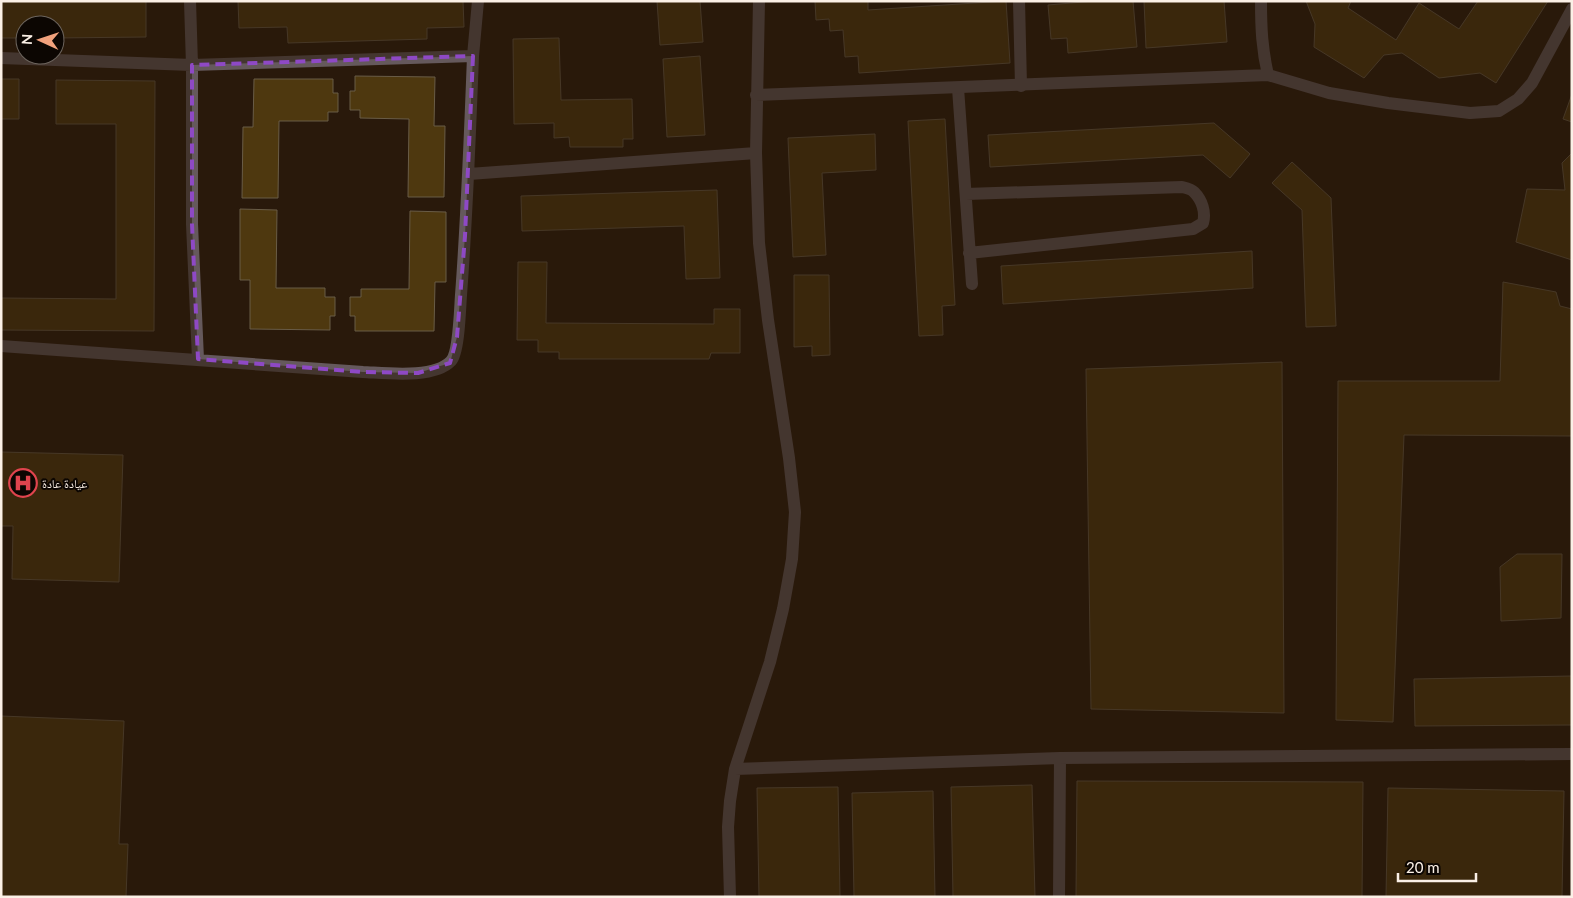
<svg xmlns="http://www.w3.org/2000/svg" width="1573" height="898" font-family="Lato,'Noto Naskh Arabic',sans-serif">
  <style>
    .building { fill: #4e380f; stroke: #695c47 }
    .lines { fill: none; stroke-linecap: round; stroke-linejoin: round }
    .service { stroke: #65595c; stroke-width: 12 }
    .minor { stroke: #65595c; stroke-width: 12 }
    .marked { fill: none; stroke: #8e49c5; stroke-width: 4; stroke-dasharray: 10 6; stroke-linejoin: round }
    .labels { text-anchor: middle; dominant-baseline: central; stroke-width: 4; stroke-linejoin: round; paint-order: stroke }
    .poi-label { font-size: 12px; fill: #fbf0e6; stroke: #0c0602; text-anchor: start }
  </style>
  <rect width="100%" height="100%" fill="#29190b"/>
  <path class="building" d="M 1,1 L 146,1 L 146,37 L 55,38 L 55,25 L 25,25 L 25,38 L 1,38 Z
    M 238,1 L 463,1 L 464,27 L 427,28 L 427,39 L 288,43 L 287,27 L 239,28 Z
    M 657,1 L 700,1 L 703,42 L 660,45 Z
    M 815,1 L 868,1 L 868,10 L 1006,1 L 1010,63 L 859,73 L 858,56 L 845,57 L 843,30 L 830,31 L 829,19 L 816,20 Z
    M 1095,1 L 1133,1 L 1137,47 L 1068,53 L 1067,38 L 1051,39 L 1048,5 Z
    M 1144,1 L 1224,1 L 1227,42 L 1146,48 Z
    M 1306,1 L 1351,1 L 1348,8 L 1396,40 L 1419,3 L 1459,29 L 1478,1 L 1548,1 L 1496,83 L 1480,73 L 1439,78 L 1402,53 L 1384,55 L 1364,78 L 1314,47 L 1315,24 Z
    M 559,38 L 561,100 L 632,99 L 633,139 L 623,139 L 623,147 L 570,147 L 569,137 L 554,138 L 554,123 L 514,124 L 513,39 Z
    M 700,56 L 705,135 L 667,137 L 663,59 Z
    M 355,76 L 435,77 L 434,126 L 445,126 L 444,197 L 408,197 L 409,119 L 360,118 L 360,110 L 350,110 L 350,91 L 355,91 Z
    M 1,79 L 19,79 L 19,119 L 1,119 Z
    M 254,79 L 333,79 L 333,93 L 338,93 L 338,112 L 328,112 L 328,121 L 279,121 L 278,198 L 242,198 L 243,127 L 253,127 Z
    M 56,80 L 155,81 L 154,331 L 1,330 L 1,298 L 116,299 L 116,124 L 56,124 Z
    M 1572,94 L 1572,122 L 1563,119 Z
    M 945,119 L 955,305 L 942,306 L 943,335 L 919,336 L 908,121 Z
    M 1214,123 L 1250,154 L 1230,178 L 1203,155 L 990,167 L 988,135 Z
    M 875,134 L 876,170 L 822,173 L 826,255 L 793,257 L 788,138 Z
    M 1572,153 L 1572,260 L 1516,242 L 1527,189 L 1565,190 L 1562,163 Z
    M 1292,162 L 1331,198 L 1336,326 L 1306,327 L 1302,210 L 1272,183 Z
    M 717,190 L 720,278 L 686,279 L 684,226 L 522,231 L 521,196 Z
    M 240,209 L 277,210 L 276,288 L 325,288 L 325,297 L 335,297 L 335,316 L 330,316 L 330,330 L 250,329 L 250,280 L 240,280 Z
    M 410,211 L 446,212 L 446,282 L 435,282 L 434,331 L 355,331 L 355,316 L 350,316 L 350,297 L 361,297 L 361,289 L 409,289 Z
    M 1252,251 L 1253,288 L 1003,304 L 1001,266 Z
    M 518,262 L 547,262 L 546,323 L 714,324 L 714,309 L 740,309 L 740,353 L 711,353 L 709,359 L 559,359 L 559,352 L 538,352 L 538,340 L 517,340 Z
    M 794,275 L 829,275 L 830,355 L 812,356 L 812,346 L 794,347 Z
    M 1503,282 L 1556,292 L 1560,306 L 1572,309 L 1572,436 L 1404,435 L 1393,722 L 1336,720 L 1338,381 L 1500,381 Z
    M 1282,362 L 1284,713 L 1091,709 L 1086,369 Z
    M 1,452 L 123,455 L 119,582 L 12,579 L 13,526 L 1,526 Z
    M 1517,554 L 1562,554 L 1561,618 L 1501,621 L 1500,567 Z
    M 1572,676 L 1572,725 L 1415,726 L 1414,679 Z
    M 1,716 L 124,721 L 119,844 L 128,844 L 126,897 L 1,897 Z
    M 1077,781 L 1363,782 L 1362,897 L 1076,897 Z
    M 1032,785 L 1035,897 L 953,897 L 951,787 Z
    M 838,787 L 840,897 L 759,897 L 757,788 Z
    M 1388,788 L 1564,791 L 1562,897 L 1386,897 Z
    M 933,791 L 935,897 L 854,897 L 852,793 Z"/>
  <g class="lines">
    <path class="service" d="M 1019,1 L 1021,86
      M 958,88 L 972,284
      M 966,194 L 1182,187 C 1186,188 1191,189 1194,192 C 1202,200 1206,212 1203,223 L 1193,229 L 969,253"/>
    <path class="minor" d="M 190,1 L 192,65 L 192,224 L 198,359
      M 1261,1 C 1261,28 1262,49 1268,75
      M 1,58 L 192,65 L 473,56 L 478,1
      M 756,95 L 1268,75 L 1329,93 L 1388,103 L 1470,113 L 1499,111 L 1518,99 L 1532,83 L 1572,9
      M 469,174 L 756,153 L 759,1
      M 1,346 L 363,372 C 386,373 434,379 451,361 C 459,353 460,308 461,295 C 467,215 470,136 473,56
      M 735,769 L 770,662 L 783,609 L 792,559 L 795,512 L 789,458 L 768,320 L 759,243 L 756,153
      M 730,897 L 728,827 L 730,801 L 735,769 L 1060,758 L 1572,754
      M 1059,897 L 1060,758"/>
  </g>
  <path d="M0 0H1573V898H0ZM 473,56 L 465,236 L 457,337 L 450,363 L 418,373 L 363,372 L 198,359 L 192,224 L 192,65 Z" fill="#29190b" fill-opacity=".55" fill-rule="evenodd"/>
  <path class="marked" d="M 473,56 L 465,236 L 457,337 L 450,363 L 418,373 L 363,372 L 198,359 L 192,224 L 192,65 Z"/>
  <defs>
    <symbol id="hospital-ring" viewBox="-11 -11 22 22"><circle r="9.5" fill="#0c0602" stroke="#e0444e" stroke-width="1.5"/><path d="M-5-5h3v3.5h4V-5h3V5h-3V1.5h-4V5h-3Z" fill="#e0444e"/></symbol>
  </defs>
  <g fill-rule="evenodd">
    <use href="#hospital-ring" x="7" y="467" width="32" height="32"/>
  </g>
  <g class="labels">
    <g class="poi-label">
      <text x="42" y="483">عيادة عادة</text>
    </g>
  </g>
  <rect width="1573" height="898" fill="none" stroke="#fbf0e6" stroke-width="5"/>
  <g transform="translate(40 40) rotate(273)"><circle r="24" fill="#0c0602" stroke="#6c645d"/>
  <path d="M0-4L9 19L0 12L-9 19Z" fill="#f1a17c"/>
  <text y="-8" font-size="14" font-weight="bold" text-anchor="middle" fill="#fbf0e6">N</text>
  </g>
  <path d="M1398 873v8h78v-8" fill="none" stroke="#fbf0e6" stroke-width="2.5"/>
  <text x="1406" y="873" font-size="15" fill="#fbf0e6" stroke="#0c0602" stroke-width="4" paint-order="stroke">20 m</text>
</svg>
